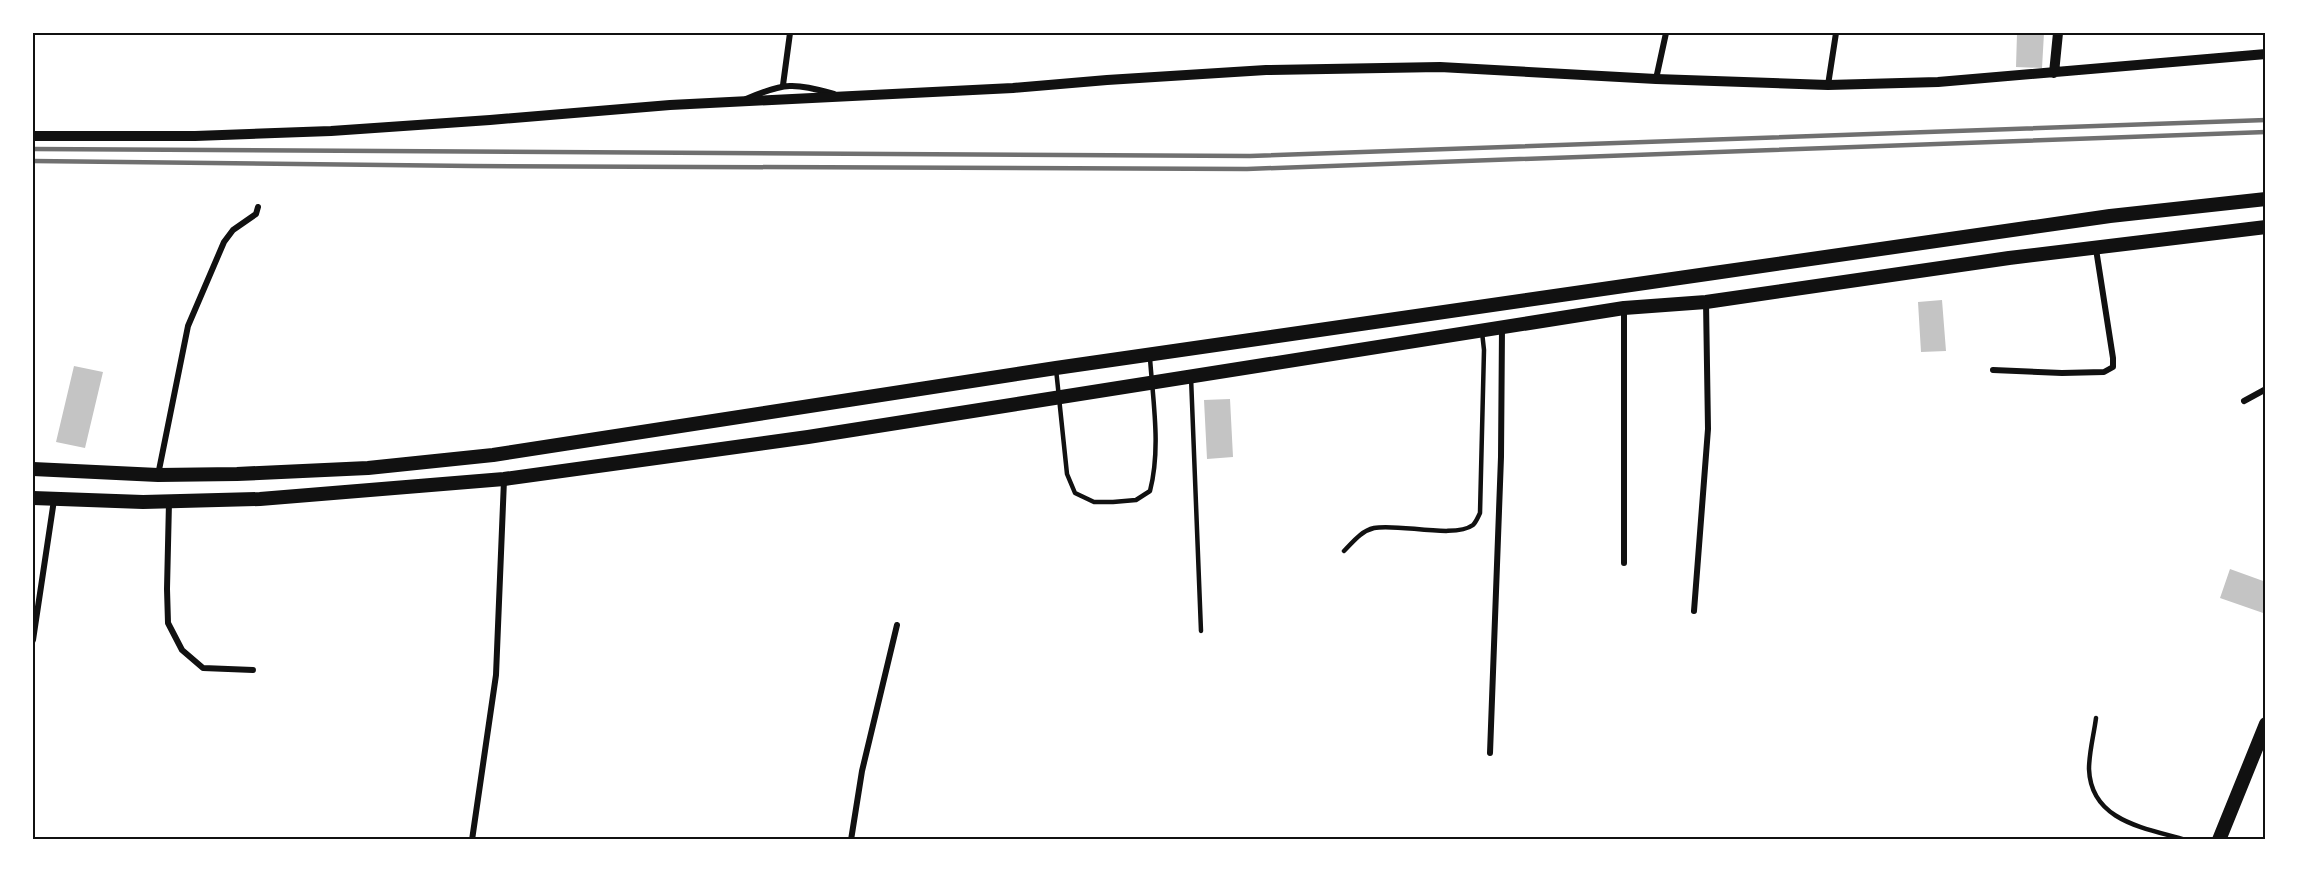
<svg xmlns="http://www.w3.org/2000/svg" width="2299" height="873" font-family="Jost,sans-serif">
  <style>
    .building { fill: #c4c4c4 }
    .lines { fill: none; stroke-linecap: round; stroke-linejoin: round }
    .service { stroke: #111; stroke-width: 4.5 }
    .minor { stroke: #111; stroke-width: 6 }
    .tertiary { stroke: #111; stroke-width: 10 }
    .trunk { stroke: #111; stroke-width: 14 }
    .rail { stroke: #707070; stroke-width: 4.5 }
    .neatline { fill: none; stroke: #111; stroke-width: 2 }
  </style>
  <rect width="100%" height="100%" fill="#fff"/>
  <path class="building" d="M 2017,33 L 2044,33 L 2042,68 L 2016,67 Z
    M 1942,300 L 1946,351 L 1921,352 L 1918,302 Z
    M 74,366 L 103,372 L 85,448 L 56,442 Z
    M 1230,399 L 1233,457 L 1207,459 L 1204,400 Z
    M 2230,569 L 2266,582 L 2266,614 L 2220,598 Z"/>
  <g class="lines">
    <path class="service" d="M 1056,369 L 1067,474 L 1075,493 L 1094,502 L 1113,502 L 1136,500 L 1150,491 C 1161,448 1153,402 1150,358
      M 1191,377 L 1201,631
      M 1344,551 C 1353,542 1361,531 1374,528 C 1398,523 1454,539 1473,525 C 1476,522 1478,517 1480,513 L 1484,350 L 1482,332
      M 2096,718 C 2094,734 2089,752 2089,769 C 2091,822 2146,828 2186,840"/>
    <path class="minor" d="M 1656,79 L 1666,33
      M 783,85 L 790,33
      M 1828,85 L 1836,33
      M 746,99 C 786,82 793,83 834,94
      M 1624,309 L 1624,563
      M 1993,370 L 2062,373 L 2104,372 L 2113,367 L 2113,358 L 2096,249
      M 2244,401 L 2266,389
      M 158,475 L 188,326 L 224,242 L 233,230 L 256,214 L 258,207
      M 169,502 L 167,589 L 168,623 L 182,650 L 203,668 L 253,670
      M 1694,611 L 1708,429 L 1706,302
      M 33,640 L 54,500
      M 1490,753 L 1501,457 L 1502,328
      M 472,840 L 496,675 L 504,480
      M 851,840 L 862,771 L 897,625"/>
    <path class="tertiary" d="M 2054,73 L 2058,33
      M 33,136 L 195,136 L 331,131 L 490,120 L 670,105 L 1013,88 L 1107,80 L 1266,70 L 1440,67 L 1656,79 L 1828,85 L 1938,82 L 2266,54"/>
    <path class="trunk" d="M 33,469 L 158,475 L 237,474 L 368,468 L 493,455 L 1056,368 L 1714,273 L 2110,216 L 2266,199
      M 33,498 L 143,502 L 260,499 L 504,479 L 808,437 L 1624,308 L 1706,302 L 2009,258 L 2266,227
      M 2219,840 L 2266,724"/>
    <path class="rail" d="M 33,149 L 1250,156 L 2266,120
      M 33,161 L 472,166 L 1247,169 L 2266,132"/>
  </g>
  <rect width="2299" height="873" fill="none" stroke="#ffffff" stroke-width="69"/>
  <rect x="34" y="34" width="2230" height="804" class="neatline"/>
</svg>
